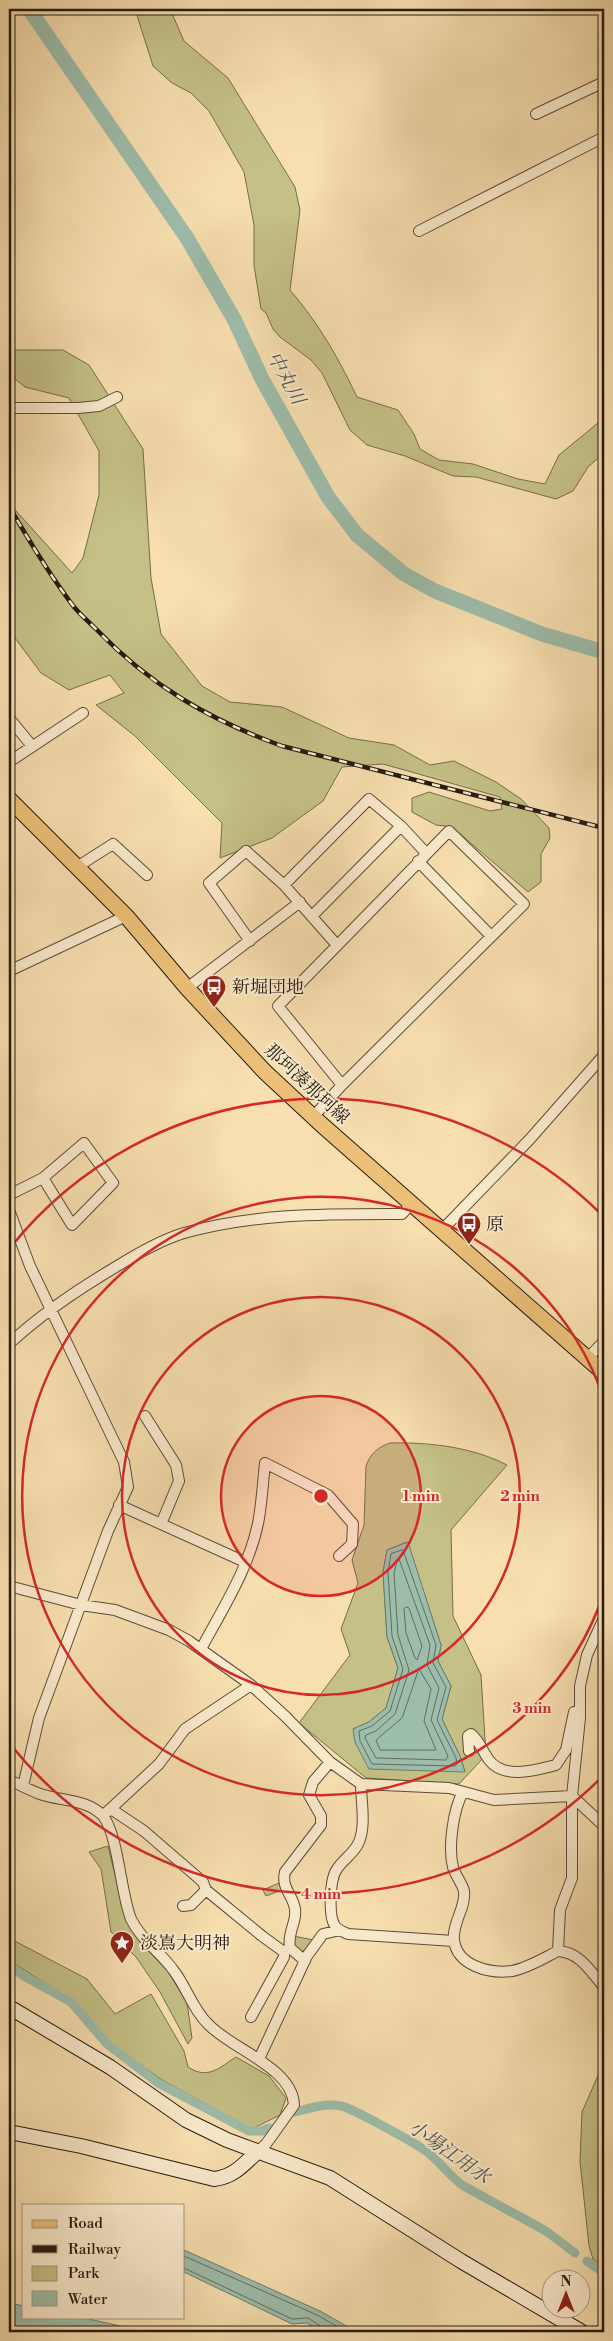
<svg xmlns="http://www.w3.org/2000/svg" width="613" height="2341" font-family="'Libre Bodoni','Noto Serif JP',serif">
  <style>
    .green { fill: #c4c086; stroke: #756d4c; fill-rule: evenodd }
    .water { fill: #9dbdab; stroke: #6d7c6d }
    .lines { fill: none; stroke-linecap: round; stroke-linejoin: round }
    .shore { stroke: #626c5e; stroke-width: 1 }
    .canal { stroke: #9dbdab; stroke-width: 9 }
    .river { stroke: #9dbdab; stroke-width: 15 }
    .street-casing { stroke: #5a4b39; stroke-width: 12 }
    .secondary-casing { stroke: #261a11; stroke-width: 16 }
    .primary-casing { stroke: #261a11; stroke-width: 17 }
    .street { stroke: #faeacc; stroke-width: 10 }
    .secondary { stroke: #faeacc; stroke-width: 14 }
    .primary { stroke: #ecc078; stroke-width: 15 }
    .rail-casing { stroke: #261a11; stroke-width: 4.5 }
    .rail { stroke: #faeacc; stroke-width: 2.5; stroke-dasharray: 8; stroke-linecap: butt }
    .ring { fill: none; stroke: #d62828; stroke-width: 2.5 }
    .labels { text-anchor: middle; dominant-baseline: central; stroke-width: 4; stroke-linejoin: round; paint-order: stroke }
    .poi-label { font-size: 18px; fill: #261a11; stroke: #faeacc; text-anchor: start }
    .street-label { font-size: 18px; fill: #261a11; stroke: #faeacc }
    .water-label { font-size: 19px; font-style: italic; fill: #505347; stroke: #faeacc }
    .centre { fill: #d62828; stroke: #faeacc; stroke-width: 2.5 }
    .ring-label { font-size: 15px; text-anchor: middle; font-weight: bold; fill: #d62828; stroke: #faeacc; stroke-width: 4; stroke-linejoin: round; paint-order: stroke }
  </style>
  <rect width="100%" height="100%" fill="#f8dfb0"/>
  <filter id="stains"><feTurbulence type="fractalNoise" baseFrequency=".004" numOctaves="4"/><feColorMatrix values="0 0 0 0 .2 0 0 0 0 .09 0 0 0 0 .02 0 0 0 .5 -.17"/></filter>
  <radialGradient id="worn" r=".72"><stop offset=".6" stop-color="#630" stop-opacity="0"/><stop offset="1" stop-color="#630" stop-opacity=".3"/></radialGradient>
  <path class="green" d="M 135,9 L 170,9 L 184,41 L 228,78 L 295,187 L 300,210 L 290,290 C 319,324 338,357 357,397 L 398,410 L 414,434 L 420,449 L 439,460 L 473,464 L 518,479 L 545,484 L 559,455 L 604,418 L 604,453 L 588,467 L 573,491 L 556,499 L 476,477 L 453,476 L 405,456 L 367,445 L 350,430 L 322,373 L 311,360 L 280,337 L 273,329 L 266,313 L 261,309 L 254,265 L 254,225 L 244,172 L 209,111 L 191,93 L 172,83 L 153,66 Z
    M 9,348 L 14,350 L 63,350 L 89,365 L 143,449 L 151,578 L 161,634 L 202,686 L 230,702 L 282,707 L 349,738 L 394,745 L 430,765 L 454,761 L 496,782 L 521,799 L 549,828 L 550,838 L 541,854 L 541,882 L 528,892 L 452,827 L 436,825 L 412,812 L 412,798 L 429,792 L 490,811 L 502,809 L 500,797 L 383,764 L 342,767 L 323,801 L 272,838 L 220,858 L 222,823 L 135,736 L 96,705 L 124,693 L 110,675 L 69,690 L 41,673 L 9,630 L 9,503 L 72,573 L 83,558 L 99,495 L 99,451 L 69,398 L 25,387 L 9,374 Z
    M 390,1443 C 428,1442 473,1447 507,1465 L 451,1530 L 453,1616 L 481,1675 L 486,1755 L 459,1784 L 366,1778 L 299,1723 L 350,1655 L 341,1629 L 358,1583 L 352,1560 L 364,1525 L 366,1466 C 370,1454 378,1447 390,1443 ZM 407,1542 L 441,1645 L 438,1661 L 451,1686 L 442,1719 L 460,1756 L 465,1771 L 353,1729 L 369,1722 L 386,1708 L 398,1668 L 387,1637 L 383,1572 L 387,1550 Z
    M 602,1791 L 604,1793 L 604,1820 L 599,1814 Z
    M 108,1846 L 126,1920 L 141,1943 L 169,1973 L 187,2003 L 192,2038 L 188,2044 L 160,1992 L 136,1957 L 111,1932 L 101,1869 L 89,1852 Z
    M 279,1883 L 282,1890 L 266,1896 L 263,1890 Z
    M 293,1936 L 314,1940 L 307,1950 L 299,1952 L 294,1948 Z
    M 9,1938 L 87,1979 L 115,2014 L 151,1994 L 184,2051 L 188,2067 C 208,2080 219,2068 236,2057 L 269,2076 L 286,2098 L 280,2115 L 252,2129 L 162,2080 L 110,2043 L 74,2002 L 9,1960 Z
    M 604,2062 L 604,2267 L 593,2259 L 589,2246 L 580,2161 L 582,2112 Z"/>
  <path class="water" d="M 408,1542 L 441,1645 L 438,1661 L 451,1686 L 442,1719 L 460,1756 L 465,1772 L 369,1769 L 355,1742 L 353,1729 L 369,1722 L 386,1708 L 398,1668 L 387,1637 L 383,1572 L 387,1550 Z
    M 184,2250 L 320,2311 L 357,2332 L 322,2332 L 307,2323 L 292,2324 L 184,2272 Z
    M 9,2303 L 24,2306 L 24,2317 L 80,2317 L 147,2332 L 9,2332 Z"/>
  <g class="lines">
    <path class="shore" d="M 403,1550 L 436,1645 L 433,1663 L 446,1687 L 437,1720 L 456,1758 L 457,1764 L 455,1766 L 372,1764 L 360,1741 L 359,1731 L 372,1726 L 390,1711 L 403,1669 L 392,1636 L 388,1573 L 391,1554 Z
      M 399,1559 L 430,1645 L 427,1665 L 439,1688 L 431,1720 L 448,1756 L 446,1760 L 376,1758 L 365,1738 L 366,1735 L 376,1731 L 395,1714 L 409,1670 L 398,1635 L 394,1573 L 397,1561 Z
      M 406,1607 L 409,1608 L 422,1646 L 417,1660 L 415,1658 L 406,1633 L 404,1609 Z
      M 419,1669 L 431,1689 L 424,1721 L 436,1750 L 380,1750 L 376,1740 L 402,1718 Z
      M 184,2256 L 317,2315 L 347,2332
      M 184,2268 L 292,2319 L 308,2318 L 322,2327 L 324,2332"/>
    <path class="canal" d="M 9,1965 L 24,1976 L 71,2002 L 107,2044 L 158,2083 L 249,2131 L 262,2131 L 269,2128
      M 295,2112 C 310,2108 326,2103 341,2106 C 352,2108 415,2143 426,2151 C 439,2161 449,2175 462,2185 L 546,2231 L 575,2253
      M 587,2261 L 604,2273"/>
    <path class="river" d="M 29,9 L 187,238 L 234,319 L 262,379 L 328,497 L 357,535 L 404,574 L 435,591 L 542,634 L 604,652"/>
    <defs>
      <path id="street" d="M 536,114 L 604,82
        M 419,231 L 604,137
        M 9,408 L 78,408 L 99,406 L 117,397
        M 9,718 L 32,746
        M 9,762 L 83,713
        M 418,861 L 491,936
        M 77,867 L 113,844 L 147,875
        M 284,885 L 369,799 L 401,826 L 426,853
        M 312,916 L 401,826
        M 250,941 L 209,883 L 246,851 L 284,885 L 336,944
        M 9,971 L 126,916
        M 187,988 L 300,902
        M 313,1117 L 342,1085 L 524,904 L 449,831 L 278,1006 L 342,1085
        M 9,1195 L 43,1178 L 84,1143 L 113,1183 L 72,1225 L 43,1178
        M 9,1210 L 30,1266 L 124,1462 L 128,1487 L 108,1531 L 39,1718 L 23,1786
        M 443,1229 L 530,1139 L 604,1055
        M 9,1344 C 42,1313 80,1288 119,1265 C 140,1252 161,1240 184,1233 C 255,1213 329,1214 402,1214 L 412,1203
        M 588,1358 L 604,1341
        M 145,1416 L 176,1465 L 179,1481 L 161,1524
        M 119,1505 L 245,1562
        M 9,1586 L 81,1605 L 115,1610 L 169,1630 L 189,1641 L 251,1685 L 285,1716 L 330,1762 L 361,1784 L 449,1788 L 494,1800 L 572,1796
        M 201,1649 C 223,1608 251,1565 259,1518 C 262,1500 263,1481 265,1463 L 328,1495 L 353,1524 L 352,1544 L 339,1556
        M 469,1751 L 468,1736 L 471,1734 C 479,1740 483,1752 489,1760 C 504,1780 536,1770 556,1765 L 566,1750 L 574,1712
        M 9,1780 C 19,1784 29,1790 40,1794 C 60,1801 88,1799 103,1816 C 118,1834 121,1895 131,1919 C 141,1940 161,1952 174,1971 C 187,1988 193,2010 209,2025 C 232,2049 293,2068 294,2105 L 266,2144 L 258,2151
        M 361,1784 C 361,1801 366,1825 359,1842 C 354,1854 343,1859 337,1869 C 330,1878 328,1916 335,1926 C 338,1930 344,1932 348,1934 L 454,1941
        M 463,1792 C 453,1810 448,1847 453,1867 C 455,1875 462,1883 464,1891 C 466,1908 452,1923 454,1940 C 457,1966 490,1974 512,1971 C 528,1968 544,1958 558,1951 C 580,1952 591,1972 604,1987
        M 572,1796 L 604,1826
        M 111,1809 L 144,1831 L 203,1882 L 206,1890 L 262,1936 L 284,1952 L 290,1948
        M 107,1812 L 159,1764 L 185,1729 L 251,1685
        M 183,1906 L 191,1905 L 206,1890
        M 558,1951 L 560,1910 L 572,1878 L 572,1796 L 580,1718 L 580,1686 L 587,1655 L 604,1618
        M 305,1961 L 290,1948 C 287,1932 297,1923 295,1909 C 293,1895 281,1888 285,1872 L 321,1825 L 321,1816 L 309,1795 L 313,1782 L 330,1762
        M 251,2017 L 284,1957 L 284,1952
        M 259,2059 L 307,1956 L 323,1934 L 340,1930"/>
      <path id="secondary" d="M 9,2007 L 110,2067 L 186,2120 L 227,2140 L 330,2178 L 461,2261 L 582,2332
        M 9,2132 L 81,2146 L 214,2179 C 234,2177 244,2164 258,2151"/>
      <path id="primary" d="M 9,799 L 127,917 L 187,988 L 265,1072 L 322,1125 L 604,1373"/>
    </defs>
    <use href="#street" class="street-casing"/>
    <use href="#secondary" class="secondary-casing"/>
    <use href="#primary" class="primary-casing"/>
    <use href="#street" class="street"/>
    <use href="#secondary" class="secondary"/>
    <use href="#primary" class="primary"/>
    <defs>
      <path id="rail" d="M 9,506 C 28,539 48,572 71,603 C 78,613 88,621 97,630 C 151,686 210,720 282,746 L 604,828"/>
    </defs>
    <use href="#rail" class="rail-casing"/>
    <use href="#rail" class="rail"/>
  </g>
  <circle cx="321" cy="1496" r="100" fill="#d62828" fill-opacity=".12"/>
  <g class="ring">
    <circle cx="321" cy="1496" r="100"/>
    <circle cx="321" cy="1496" r="199"/>
    <path d="M604 1593A299 299 0 1 1 604 1399"/>
    <path d="M602 1777A398 398 0 0 1 10 1744M10 1248A398 398 0 0 1 602 1215"/>
  </g>
  <defs>
    <symbol id="bus-pin" viewBox="-11 -11 22 30"><path d="M0 17L-7.5 6A9.5 9.5 0 1 1 7.5 6Z" fill="#8f2418" stroke="#faeacc"/><path d="M-5-6H5V4H4V6H2V4H-2V6H-4V4H-5ZM-3.5-4V0h7V-4ZM-3.5 1.2v1.5H-2V1.2ZM2 1.2v1.5H3.5V1.2Z" fill="#fff"/></symbol>
    <symbol id="sight-pin" viewBox="-11 -11 22 30"><path d="M0 17L-7.5 6A9.5 9.5 0 1 1 7.5 6Z" fill="#8f2418" stroke="#faeacc"/><path d="M0-6L1.8-2.2L6-1.7L2.9 1.2L3.7 5.4L0 3.3L-3.7 5.4L-2.9 1.2L-6-1.7L-1.8-2.2Z" fill="#fff"/></symbol>
  </defs>
  <g fill-rule="evenodd">
    <use href="#bus-pin" x="200" y="973" width="28" height="38"/>
    <use href="#bus-pin" x="455" y="1210" width="28" height="38"/>
    <use href="#sight-pin" x="108" y="1929" width="28" height="38"/>
  </g>
  <g class="labels">
    <g class="poi-label">
      <text x="232" y="987">新堀団地</text>
      <text x="486" y="1224">原</text>
      <text x="140" y="1943">淡嶌大明神</text>
    </g>
    <g class="street-label">
      <text transform="translate(307 1084) rotate(43)">那珂湊那珂線</text>
    </g>
    <g class="water-label">
      <text transform="translate(286 378) rotate(61)">中丸川</text>
      <text transform="translate(449 2152) rotate(35)">小場江用水</text>
    </g>
  </g>
  <circle cx="321" cy="1496" r="8" class="centre"/>
  <g class="ring-label">
    <text x="421" y="1501">1 min</text>
    <text x="520" y="1501">2 min</text>
    <text x="532" y="1713">3 min</text>
    <text x="321" y="1899">4 min</text>
  </g>
  <rect width="613" height="2341" fill="none" stroke="#f8dfb0" stroke-width="30"/>
  <rect x="10" y="10" width="593" height="2321" fill="none" stroke="#261a11" stroke-width="2.5"/>
  <rect x="15" y="15" width="583" height="2311" fill="none" stroke="#261a11"/>
  <rect x="22" y="2204" width="162" height="115" fill="#faeacc" stroke="#a59781"/>
  <rect x="32" y="2220" width="25" height="8" fill="#ecc078" stroke="#a59781"/>
  <text x="68" y="2228" font-size="15" fill="#261a11">Road</text>
  <rect x="32" y="2245" width="25" height="8" fill="#261a11" stroke="#a59781"/>
  <text x="68" y="2254" font-size="15" fill="#261a11">Railway</text>
  <rect x="32" y="2266" width="25" height="15" fill="#c4c086" stroke="#a59781"/>
  <text x="68" y="2278" font-size="15" fill="#261a11">Park</text>
  <rect x="32" y="2291" width="25" height="15" fill="#9dbdab" stroke="#a59781"/>
  <text x="68" y="2304" font-size="15" fill="#261a11">Water</text>
  <g transform="translate(566 2294)"><circle r="24" fill="#faeacc" stroke="#a59781"/>
  <path d="M0-4L9 19L0 12L-9 19Z" fill="#8f2418"/>
  <text y="-8" font-size="14" font-weight="bold" text-anchor="middle" fill="#261a11">N</text>
  </g>
  <rect width="100%" height="100%" filter="url(#stains)"/>
  <rect width="100%" height="100%" fill="url(#worn)"/>
</svg>
